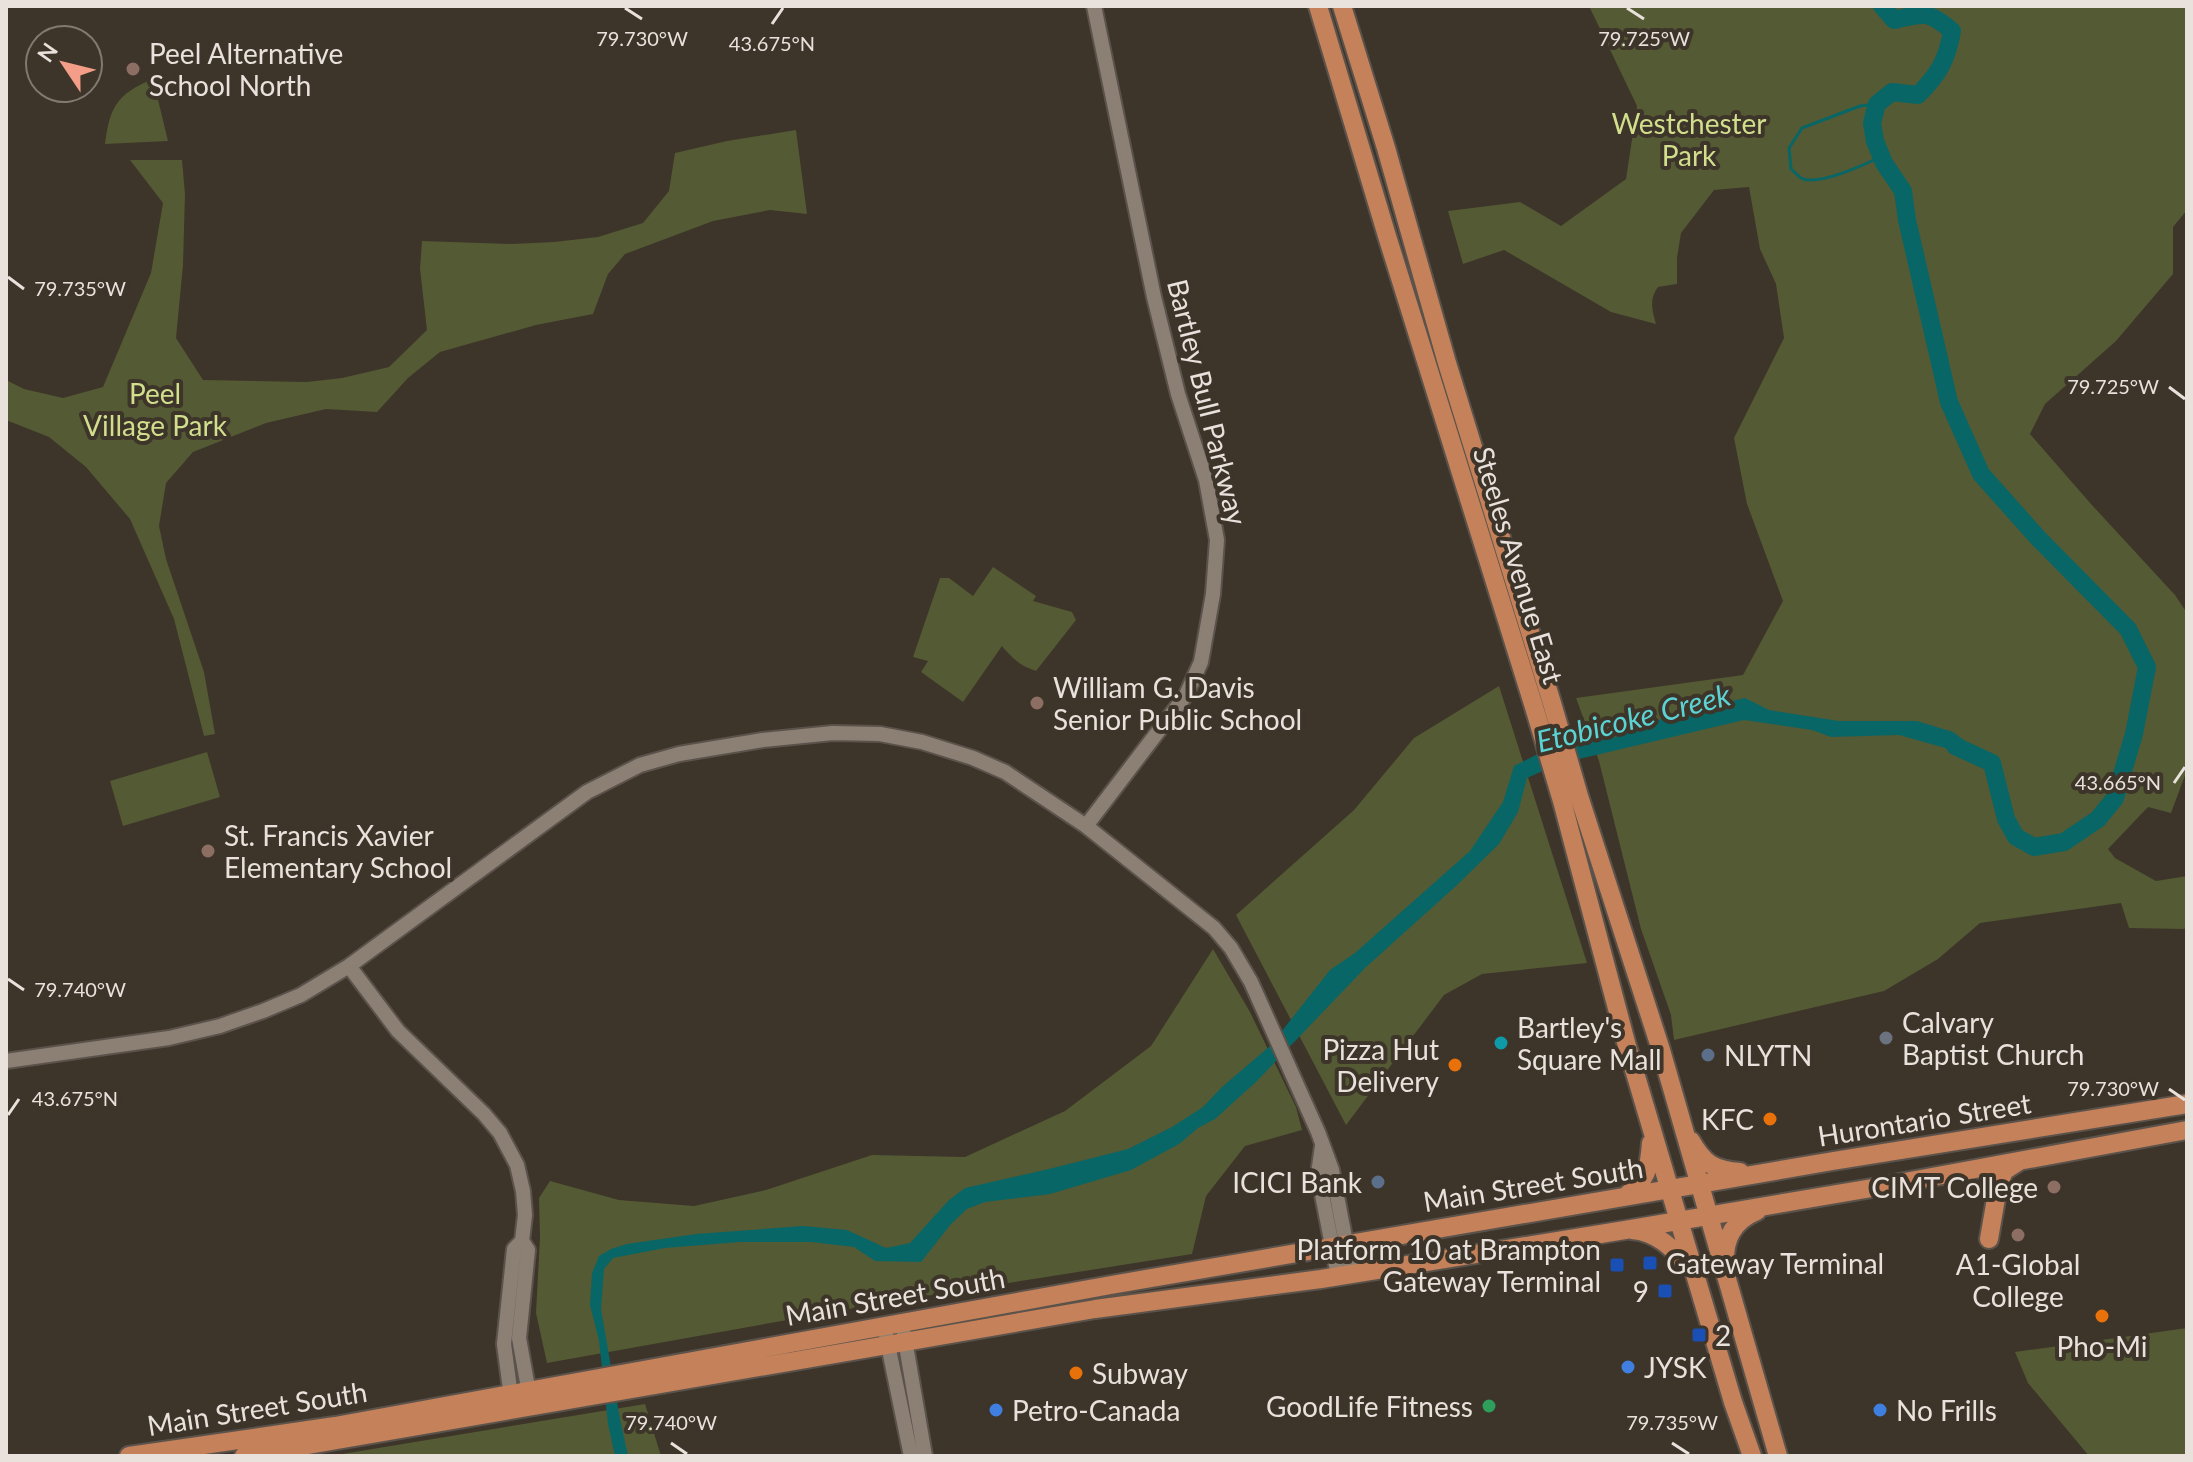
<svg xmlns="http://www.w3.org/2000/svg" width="2193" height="1462" font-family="Lato,sans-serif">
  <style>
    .green { fill: #545a33 }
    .water { fill: #096667 }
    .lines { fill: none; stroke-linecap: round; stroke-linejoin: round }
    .stream { stroke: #096667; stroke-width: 3 }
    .river { stroke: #096667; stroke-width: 18 }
    .minor-casing { stroke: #5b534b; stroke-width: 18 }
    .major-casing { stroke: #5b534b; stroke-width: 22 }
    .minor { stroke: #8c8075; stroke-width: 14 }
    .major { stroke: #c58159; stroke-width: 18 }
    .ticks { fill: none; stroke: #e9e2dc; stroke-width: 3 }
    .education-dot { fill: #8d6e63; stroke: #3d342a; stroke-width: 3 }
    .worship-dot { fill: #6b7280; stroke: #3d342a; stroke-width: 3 }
    .culture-dot { fill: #0f9aa8; stroke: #3d342a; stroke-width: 3 }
    .service-dot { fill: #5c6f8a; stroke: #3d342a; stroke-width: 3 }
    .food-dot { fill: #e8710a; stroke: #3d342a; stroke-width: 3 }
    .transit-dot { fill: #1a4fb4; stroke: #3d342a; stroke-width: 3 }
    .shop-dot { fill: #3f7fe0; stroke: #3d342a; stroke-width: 3 }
    .leisure-dot { fill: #2e9e5b; stroke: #3d342a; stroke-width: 3 }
    .labels { text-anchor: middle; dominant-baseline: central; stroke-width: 8; stroke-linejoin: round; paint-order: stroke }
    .poi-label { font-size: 28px; fill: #e9e2dc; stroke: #3d342a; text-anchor: start }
    .park-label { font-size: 28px; fill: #d1de8c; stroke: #3d342a }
    .street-label { font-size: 28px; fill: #e9e2dc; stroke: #3d342a }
    .water-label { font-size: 30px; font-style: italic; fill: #5bd3d4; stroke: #3d342a }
    .ticks-label { font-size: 20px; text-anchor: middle; fill: #e9e2dc; stroke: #3d342a; stroke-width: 8; stroke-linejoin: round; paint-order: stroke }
  </style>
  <rect width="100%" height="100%" fill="#3d342a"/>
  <path class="green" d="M 1589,6 L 2187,6 L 2187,210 L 2173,227 L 2173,274 L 2116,341 L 2045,404 L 2030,434 L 2091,504 L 2175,595 L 2187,613 L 2187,770 L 2171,813 L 2148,807 L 2108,849 L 2115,858 L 2156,881 L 2187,876 L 2187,926 L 2184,929 L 2129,928 L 2121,903 L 1980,923 L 1938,959 L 1884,991 L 1674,1040 L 1671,1015 L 1641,929 L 1599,761 L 1576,698 L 1743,675 L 1783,601 L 1747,504 L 1734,438 L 1784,338 L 1776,284 L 1760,249 L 1749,187 L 1714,190 L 1681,233 L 1677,258 L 1677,284 L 1658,287 C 1649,299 1652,310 1656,324 L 1611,312 L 1504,250 L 1463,264 L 1448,211 L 1520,202 L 1561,226 L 1626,179 L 1637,106 Z
    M 153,79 L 168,141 L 105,144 C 110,106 117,94 153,79 Z
    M 796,130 L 807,214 L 770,210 L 713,221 L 625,254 L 608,274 L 593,314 L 536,325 L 440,352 L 408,378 L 377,412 L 326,409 L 266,423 L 193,452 L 166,483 L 159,526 L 166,559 L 204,672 L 215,734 L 204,736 L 174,619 L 130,519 L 86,467 L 49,437 L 6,420 L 6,380 L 24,389 L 63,398 L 103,387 L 151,273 L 163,203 L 130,160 L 182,160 L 185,194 L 183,265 L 176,338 L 203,380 L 307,382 L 342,378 L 389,367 L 427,330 L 420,269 L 422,241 L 512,244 L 554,242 L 598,237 L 643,223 L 669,191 L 675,153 L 727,141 Z
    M 993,567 L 1036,596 L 1033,601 L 1072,612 L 1076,620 L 1036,671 C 1020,666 1012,658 1002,646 L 963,702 L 921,672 L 928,661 L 913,657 L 940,578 L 949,578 L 973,596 Z
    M 1499,686 L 1587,963 L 1482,974 L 1444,995 L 1346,1125 L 1236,915 L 1354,810 L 1414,738 Z
    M 207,752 L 220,797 L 123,826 L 110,781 Z
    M 1213,949 L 1250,1012 L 1296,1107 L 1302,1130 L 1245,1146 L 1206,1196 L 1192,1254 L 894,1301 L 547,1363 L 536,1313 L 540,1237 L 539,1198 L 550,1181 L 619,1200 L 694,1206 L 766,1190 L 872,1155 L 965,1157 L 1065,1111 L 1151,1046 Z
    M 2187,1328 L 2187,1456 L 2089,1456 L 2028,1383 L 2015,1352 Z
    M 645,1404 L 661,1456 L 330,1456 Z"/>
  <path class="water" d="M 1745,698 L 1769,710 L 1839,721 L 1917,721 L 1953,732 L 1978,751 L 1974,756 L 1899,735 L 1831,737 L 1812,730 L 1744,720 L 1558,764 L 1527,778 L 1518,812 L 1499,844 L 1456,886 L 1365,968 L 1256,1082 L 1215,1119 L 1198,1128 L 1179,1144 L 1131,1170 L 1050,1194 L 985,1202 L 967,1209 L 951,1224 L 921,1262 L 875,1261 L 854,1247 L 811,1242 L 740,1242 L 665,1248 L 613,1258 L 604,1269 L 601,1309 L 620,1419 L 628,1456 L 615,1456 L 608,1424 L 599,1341 L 590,1305 L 592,1273 L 599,1256 L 611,1249 L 627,1244 L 696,1234 L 803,1226 L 847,1230 L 886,1248 L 910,1243 L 949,1200 L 965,1188 L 1053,1168 L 1128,1149 L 1172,1127 L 1203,1107 L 1222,1087 L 1270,1046 L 1330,970 L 1355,953 L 1470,851 L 1503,802 L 1514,766 L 1554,746 L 1616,737 L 1674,714 Z"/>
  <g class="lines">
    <path class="stream" d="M 1877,104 L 1860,106 L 1802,128 L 1789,148 L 1791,169 C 1792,169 1800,178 1801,178 C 1817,187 1866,164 1882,156"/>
    <path class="river" d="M 1882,6 L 1894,20 C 1923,13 1928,10 1952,31 C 1947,60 1939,74 1918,95 L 1892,92 L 1877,104 L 1872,123 L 1875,141 L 1884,163 L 1903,191 L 1907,220 L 1949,402 L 1981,474 L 2039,539 L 2128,629 L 2147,667 L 2134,734 L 2115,798 L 2098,819 L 2064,842 L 2034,847 L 2016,837 L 2006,819 L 1992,763 L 1955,746"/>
    <defs>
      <path id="minor" d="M 1086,826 L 1186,695 L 1201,662 L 1213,594 L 1217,540 L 1206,480 L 1178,394 L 1154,297 L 1094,6
        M 349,966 L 398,1031 L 484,1114 L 500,1133 L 517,1165 L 523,1191 L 525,1215 L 522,1241 L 528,1250 L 519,1338 L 530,1399
        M 6,1061 L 169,1038 L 220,1026 L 263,1011 L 301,995 L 349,966 L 587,792 L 640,765 L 679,754 L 763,740 L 833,733 L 880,734 L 922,742 L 973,758 L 1005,772 L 1086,826 L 1214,928 L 1231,948 L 1251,982 L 1318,1132 L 1332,1170 L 1352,1274
        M 1322,1146 L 1318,1174 L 1338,1276
        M 904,1334 L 925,1456
        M 886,1335 L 911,1456
        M 512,1404 L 504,1344 L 514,1249 L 522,1241"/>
      <path id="major" d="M 1318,6 L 1387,236 L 1534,707 L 1562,801 L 1627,1046 L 1733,1402 L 1752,1456
        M 1342,6 L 1386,148 L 1447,363 L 1552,703 L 1579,796 L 1661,1050 L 1778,1456
        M 1691,1141 C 1704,1164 1714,1170 1740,1172
        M 1626,1196 C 1647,1179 1649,1170 1651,1143
        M 1632,1230 C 1658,1232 1673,1249 1689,1267
        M 1989,1239 L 1998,1187 L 2004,1171 L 2018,1162
        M 1725,1263 C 1724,1239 1733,1221 1757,1211
        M 129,1456 L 335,1426 L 1111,1285 L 1833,1161 L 2187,1104
        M 244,1456 L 1095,1309 L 1321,1279 L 1625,1230 L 1872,1188 L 2187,1130"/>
    </defs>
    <use href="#minor" class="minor-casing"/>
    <use href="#major" class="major-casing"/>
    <use href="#minor" class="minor"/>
    <use href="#major" class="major"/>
  </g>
  <path class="ticks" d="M 625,8 L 642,19M 1627,8 L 1644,19M 772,24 L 783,8M 8,277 L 24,289M 2169,387 L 2185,399M 2174,783 L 2185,767M 8,979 L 24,990M 2169,1089 L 2185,1100M 8,1115 L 19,1099M 671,1443 L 687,1454M 1672,1443 L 1689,1454"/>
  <g class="education-dot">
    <circle cx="133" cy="69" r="8"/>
    <circle cx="1037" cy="703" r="8"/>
    <circle cx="208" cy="851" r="8"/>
    <circle cx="2054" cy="1187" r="8"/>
    <circle cx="2018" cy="1235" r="8"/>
  </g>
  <circle class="worship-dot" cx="1886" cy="1038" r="8"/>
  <circle class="culture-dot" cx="1501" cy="1043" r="8"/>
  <g class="service-dot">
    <circle cx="1708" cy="1055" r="8"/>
    <circle cx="1378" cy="1182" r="8"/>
  </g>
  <g class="food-dot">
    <circle cx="1455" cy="1065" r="8"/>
    <circle cx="1770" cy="1119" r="8"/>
    <circle cx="2102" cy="1316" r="8"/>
    <circle cx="1076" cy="1373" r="8"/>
  </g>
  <g class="transit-dot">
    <rect x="1642" y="1255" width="16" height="16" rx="4"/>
    <rect x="1609" y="1257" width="16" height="16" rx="4"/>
    <rect x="1657" y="1283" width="16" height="16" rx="4"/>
    <rect x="1691" y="1327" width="16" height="16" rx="4"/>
  </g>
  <g class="shop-dot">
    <circle cx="1628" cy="1367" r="8"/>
    <circle cx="996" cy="1410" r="8"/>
    <circle cx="1880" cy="1410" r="8"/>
  </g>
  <circle class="leisure-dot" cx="1489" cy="1406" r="8"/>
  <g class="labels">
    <g class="poi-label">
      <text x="149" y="53">Peel Alternative<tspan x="149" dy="32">School North</tspan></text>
      <text x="1053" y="687">William G. Davis<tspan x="1053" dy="32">Senior Public School</tspan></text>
      <text x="224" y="835">St. Francis Xavier<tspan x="224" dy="32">Elementary School</tspan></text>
      <text x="1902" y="1022">Calvary<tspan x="1902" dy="32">Baptist Church</tspan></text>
      <text x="1517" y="1027">Bartley's<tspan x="1517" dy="32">Square Mall</tspan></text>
      <text x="1439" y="1049" text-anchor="end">Pizza Hut<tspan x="1439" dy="32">Delivery</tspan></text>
      <text x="1724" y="1055">NLYTN</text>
      <text x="1754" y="1119" text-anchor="end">KFC</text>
      <text x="1362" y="1182" text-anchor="end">ICICI Bank</text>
      <text x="2038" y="1187" text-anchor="end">CIMT College</text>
      <text x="1601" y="1249" text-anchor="end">Platform 10 at Brampton<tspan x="1601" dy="32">Gateway Terminal</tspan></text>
      <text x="1666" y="1263">Gateway Terminal</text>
      <text x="2018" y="1264" text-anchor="middle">A1-Global<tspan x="2018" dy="32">College</tspan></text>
      <text x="1649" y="1291" text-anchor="end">9</text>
      <text x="1715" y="1335">2</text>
      <text x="2102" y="1346" text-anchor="middle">Pho-Mi</text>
      <text x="1644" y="1367">JYSK</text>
      <text x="1092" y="1373">Subway</text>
      <text x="1473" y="1406" text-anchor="end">GoodLife Fitness</text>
      <text x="1012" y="1410">Petro-Canada</text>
      <text x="1896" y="1410">No Frills</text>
    </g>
    <g class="park-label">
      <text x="1689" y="123">Westchester<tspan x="1689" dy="32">Park</tspan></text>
      <text x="155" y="393">Peel<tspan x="155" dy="32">Village Park</tspan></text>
    </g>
    <g class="street-label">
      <text transform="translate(1208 402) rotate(76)">Bartley Bull Parkway</text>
      <text transform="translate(1519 565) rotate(73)">Steeles Avenue East</text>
      <text transform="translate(1924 1119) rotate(-9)">Hurontario Street</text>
      <text transform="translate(1533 1184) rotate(-9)">Main Street South</text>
      <text transform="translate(895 1296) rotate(-10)">Main Street South</text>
      <text transform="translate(257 1408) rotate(-9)">Main Street South</text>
    </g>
    <g class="water-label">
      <text transform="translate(1633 717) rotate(-14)">Etobicoke Creek</text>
    </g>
  </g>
  <g class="ticks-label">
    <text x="642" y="46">79.730°W</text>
    <text x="1644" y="46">79.725°W</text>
    <text x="772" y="51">43.675°N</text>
    <text x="80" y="296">79.735°W</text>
    <text x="2113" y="394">79.725°W</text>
    <text x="2118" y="790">43.665°N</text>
    <text x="80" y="997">79.740°W</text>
    <text x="2113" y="1096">79.730°W</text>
    <text x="75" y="1106">43.675°N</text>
    <text x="671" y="1430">79.740°W</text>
    <text x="1672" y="1430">79.735°W</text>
  </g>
  <rect width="2193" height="1462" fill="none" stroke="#e9e2dc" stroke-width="16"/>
  <g transform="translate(64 64) rotate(305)"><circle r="38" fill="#3d342a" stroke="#827a71" stroke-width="2"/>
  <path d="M0-6L14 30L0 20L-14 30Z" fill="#f49e89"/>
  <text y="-12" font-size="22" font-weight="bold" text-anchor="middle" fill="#e9e2dc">N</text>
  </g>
</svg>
